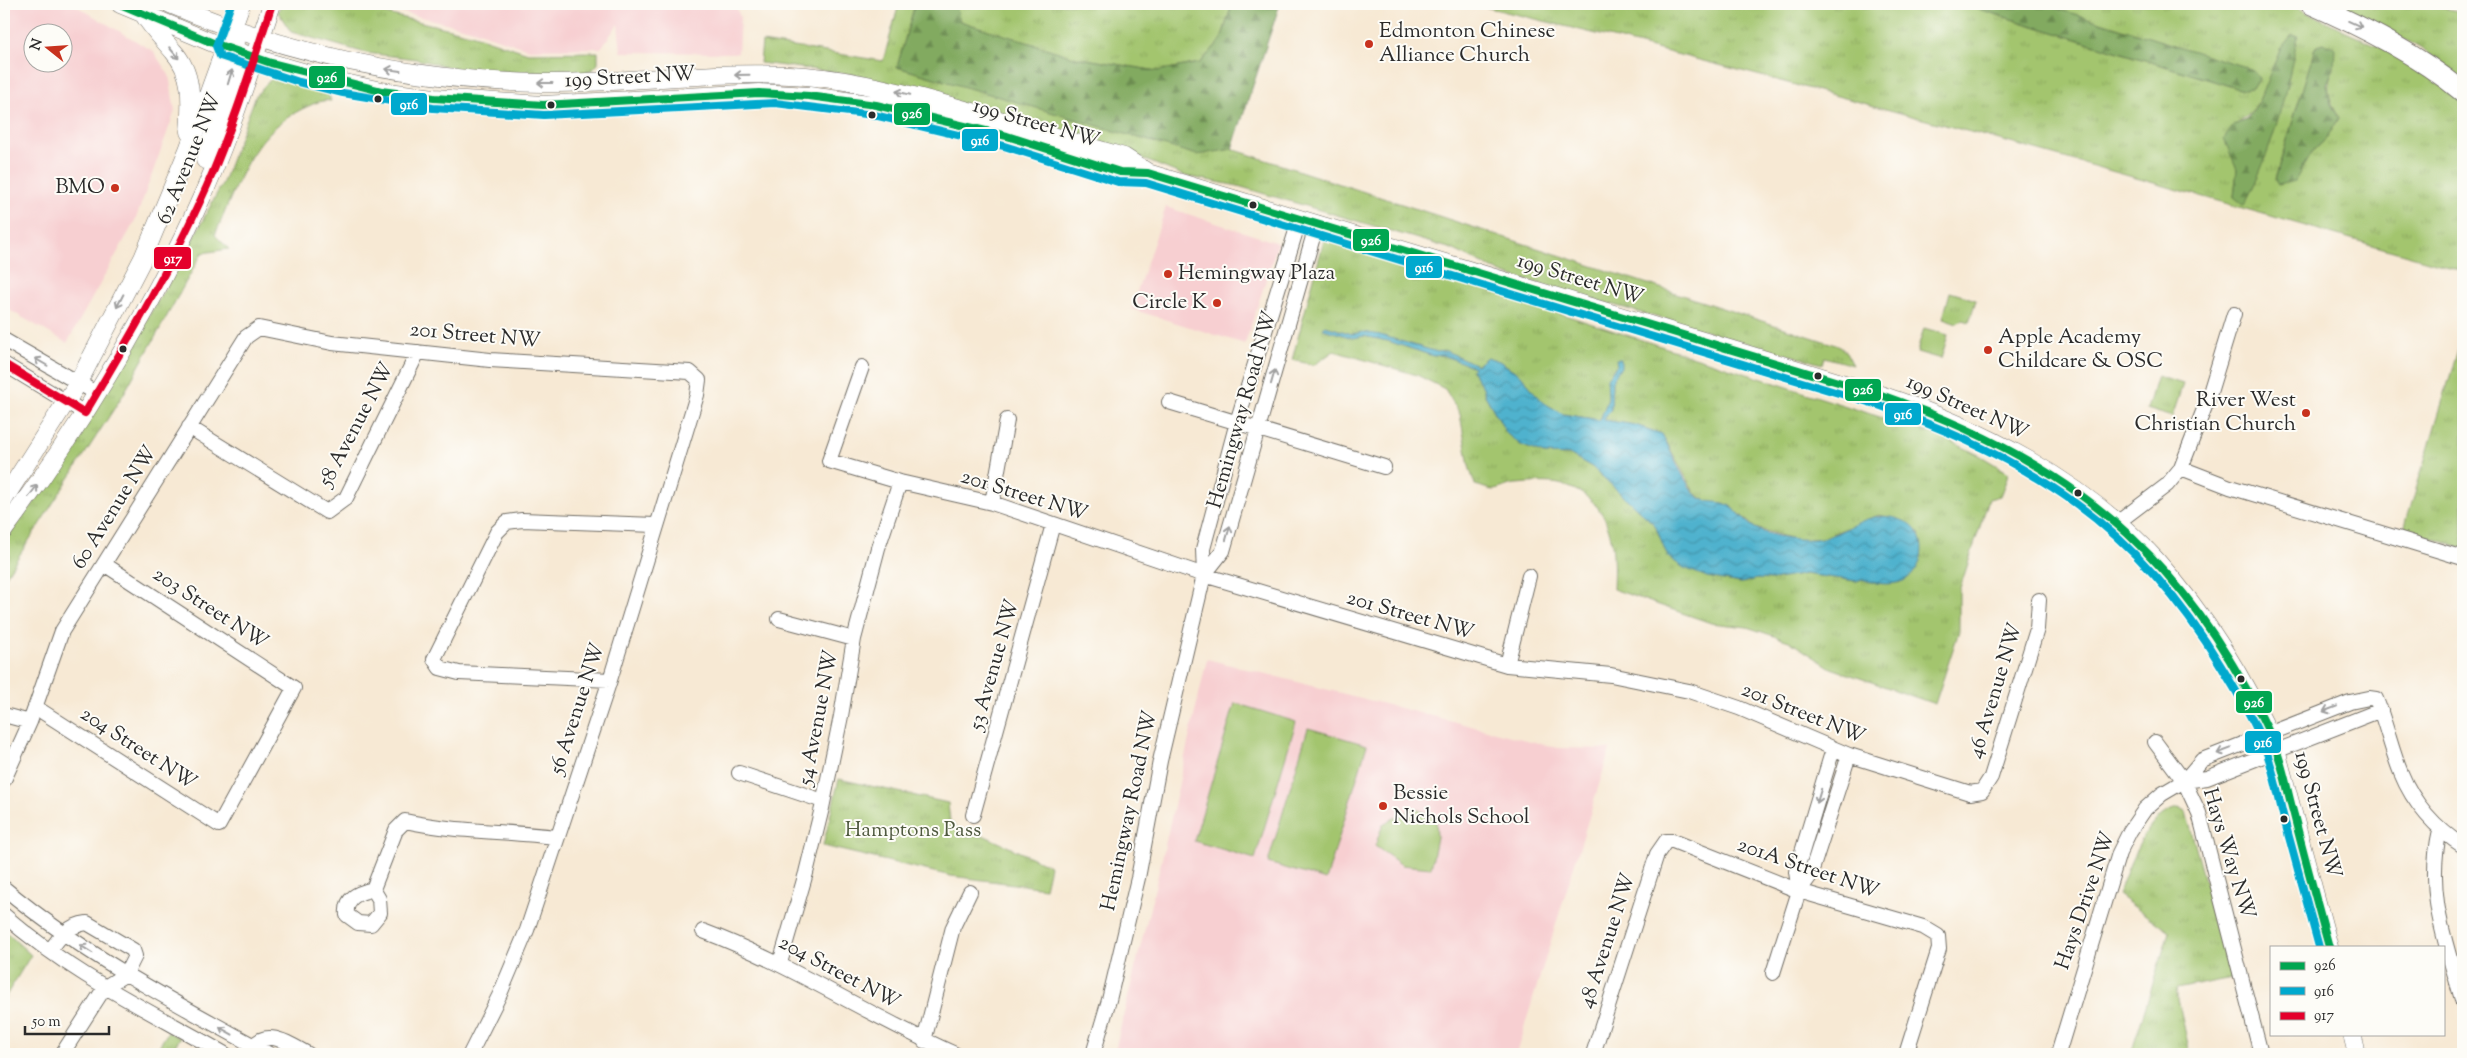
<svg xmlns="http://www.w3.org/2000/svg" width="2467" height="1058" font-family="'Sorts Mill Goudy',serif">
  <style>
    .built { fill: #f7cfd1; fill-rule: evenodd }
    .grass { fill: url(#grass-tufts); stroke: #67784c; fill-rule: evenodd }
    .forest { fill: url(#forest-firs); stroke: #566a46 }
    .garden { fill: #a3c56e; stroke: #67784c }
    .water { fill: url(#water-waves); stroke: #3d6e7c }
    .lines { fill: none; stroke-linecap: round; stroke-linejoin: round }
    .minor-casing { stroke: #726e66; stroke-width: 16 }
    .major-casing { stroke: #726e66; stroke-width: 19 }
    .highway-casing { stroke: #726e66; stroke-width: 22 }
    .minor { stroke: #fff; stroke-width: 14 }
    .major { stroke: #fff; stroke-width: 18 }
    .highway { stroke: #fff; stroke-width: 20 }
    .bus-1-casing { stroke: #fdfcf7; stroke-width: 11 }
    .bus-2-casing { stroke: #fdfcf7; stroke-width: 11 }
    .bus-3-casing { stroke: #fdfcf7; stroke-width: 11 }
    .bus-1 { stroke: #00a651; stroke-width: 8 }
    .bus-2 { stroke: #00a9ce; stroke-width: 8 }
    .bus-3 { stroke: #e4002b; stroke-width: 8 }
    .oneway { stroke: #a0a0a0 }
    .poi-dot { fill: #c8321e; stroke: #fdfcf7; stroke-width: 2 }
    .bus-dot { fill: #2b2b2b; stroke: #fdfcf7; stroke-width: 2 }
    .labels { text-anchor: middle; dominant-baseline: central; stroke-width: 4; stroke-linejoin: round; paint-order: stroke }
    .poi-label { font-size: 21px; fill: #2b2b2b; stroke: #fdfcf7; text-anchor: start }
    .street-label { font-size: 21px; fill: #2b2b2b; stroke: #fdfcf7 }
    .park-label { font-size: 21px; fill: #4f593f; stroke: #fdfcf7 }
    .line-badge { stroke: #fdfcf7; stroke-width: 2 }
    .badge-label { font-size: 14px; text-anchor: middle; font-weight: bold; fill: #fff }
  </style>
  <defs>
    <pattern id="grass-tufts" width="24" height="20" patternUnits="userSpaceOnUse" patternTransform="scale(1.25)"><rect width="24" height="20" fill="#a3c56e"/><path d="M3 7l-1-3M5 7V3M7 7l1-3M15 17l-1-3M17 17v-4M19 17l1-3" fill="none" stroke="#8ca95f"/></pattern>
    <pattern id="forest-firs" width="22" height="20" patternUnits="userSpaceOnUse" patternTransform="scale(1.25)"><rect width="22" height="20" fill="#82aa61"/><path d="M5 1l3.5 6h-7zM16 11l3.5 6h-7z" fill="#6b8b50"/></pattern>
    <pattern id="water-waves" width="16" height="10" patternUnits="userSpaceOnUse" patternTransform="scale(1.25)"><rect width="16" height="10" fill="#4fb2ce"/><path d="M0 5q4-4 8 0t8 0" fill="none" stroke="#4291a7"/></pattern>
  </defs>
  <rect width="100%" height="100%" fill="#fdfcf7"/>
  <filter id="ink" filterUnits="userSpaceOnUse"><feTurbulence type="fractalNoise" baseFrequency=".02" numOctaves="2"/><feDisplacementMap in="SourceGraphic" scale="10" xChannelSelector="R" yChannelSelector="G"/><feConvolveMatrix kernelMatrix="1 2 1 2 8 2 1 2 1" color-interpolation-filters="sRGB"/></filter>
  <filter id="wash" filterUnits="userSpaceOnUse"><feTurbulence type="fractalNoise" baseFrequency=".0096" numOctaves="4" result="noise"/><feDisplacementMap in="SourceGraphic" scale="20" xChannelSelector="R" yChannelSelector="G"/><feGaussianBlur stdDeviation="1.12" result="paint"/><feColorMatrix in="noise" values="0 0 0 0 0 0 0 0 0 0 0 0 0 0 0 0 0 1.4 0 .05"/><feComposite in="paint" operator="in"/></filter>
  <g filter="url(#wash)">
    <rect width="100%" height="100%" fill="#f7e9d4"/>
    <path class="built" d="M 4,4 L 73,4 L 153,51 L 169,75 L 175,111 L 135,221 L 67,343 L 4,307 ZM 32,32 L 62,32 L 62,62 L 32,62 Z
      M 368,4 L 735,4 L 740,17 L 738,53 L 621,52 L 618,24 L 601,48 L 528,49 L 470,29 Z
      M 1166,207 L 1278,243 L 1245,344 L 1131,309 Z
      M 1207,659 L 1558,748 L 1610,749 L 1516,1054 L 1114,1054 L 1161,863 Z"/>
    <path class="grass" d="M 281,4 L 354,4 L 383,13 L 471,34 L 528,53 L 598,52 L 598,64 L 592,70 L 582,74 L 466,71 L 416,59 L 366,53 L 291,32 L 278,12 Z
      M 899,4 L 915,4 L 897,67 L 1197,154 L 1232,149 L 1839,346 L 1846,352 L 1853,365 L 1824,357 L 1822,364 L 1504,274 L 1452,249 L 1238,186 L 1185,176 L 1111,146 L 858,75 L 760,63 L 762,42 L 883,61 Z
      M 960,4 L 1232,4 L 1221,40 L 1200,63 L 1157,71 L 1074,57 L 959,21 L 957,10 Z
      M 1473,4 L 1962,4 L 2243,90 L 2253,89 L 2259,79 L 2253,70 L 2042,4 L 2289,4 L 2393,53 L 2447,90 L 2463,104 L 2463,271 C 2135,177 1806,83 1473,4 ZM 2323,43 L 2334,67 C 2325,88 2328,97 2339,118 L 2327,138 L 2278,185 L 2275,179 L 2315,48 ZM 2280,49 L 2234,197 L 2237,169 L 2233,126 C 2260,113 2270,77 2280,49 Z
      M 2340,4 L 2422,4 L 2463,12 L 2463,77 L 2420,48 Z
      M 275,75 L 326,87 L 331,101 C 320,99 312,105 302,109 C 249,136 238,183 215,235 L 229,249 L 202,253 L 123,395 L 4,579 L 4,540 L 40,495 L 177,269 L 223,182 L 256,95 Z
      M 1324,240 L 1376,254 L 1942,437 L 1981,456 L 2009,473 L 2000,496 L 1989,499 L 1959,591 L 1959,631 L 1935,704 L 1831,668 L 1789,641 L 1747,627 L 1711,623 L 1613,589 C 1615,543 1613,501 1563,485 C 1550,481 1530,483 1516,484 C 1509,484 1501,489 1494,490 C 1488,490 1481,486 1475,485 L 1469,466 L 1460,414 L 1445,389 L 1417,375 L 1334,351 L 1314,365 L 1292,360 ZM 1326,326 L 1352,334 L 1380,335 L 1437,352 L 1446,351 L 1477,365 L 1487,357 L 1499,361 L 1521,375 L 1540,401 L 1563,414 L 1600,420 L 1608,399 L 1613,370 L 1621,360 L 1612,381 L 1611,409 L 1604,420 L 1635,425 L 1662,434 L 1695,494 L 1710,503 L 1724,503 L 1732,507 L 1755,528 L 1797,540 L 1822,538 L 1879,515 L 1904,521 L 1920,534 L 1904,580 C 1889,585 1877,584 1862,579 L 1857,581 L 1805,574 L 1772,580 L 1757,579 L 1741,583 L 1707,577 L 1661,538 L 1655,525 L 1592,467 L 1571,455 L 1544,454 L 1521,445 L 1507,434 L 1485,395 L 1483,387 L 1471,370 L 1475,367 L 1442,355 L 1433,356 L 1388,341 L 1364,336 L 1353,338 L 1324,329 Z
      M 1950,292 L 1976,300 L 1969,322 L 1962,320 L 1957,323 L 1943,318 Z
      M 2463,333 L 2463,548 L 2404,529 Z
      M 2157,376 L 2183,384 L 2172,417 L 2147,409 Z
      M 839,779 L 948,803 L 950,821 L 966,836 L 985,836 L 1050,866 L 1045,888 L 951,876 L 823,846 Z
      M 2179,808 L 2186,812 L 2232,978 L 2176,989 L 2190,1054 L 2131,1054 L 2169,932 L 2118,895 C 2128,869 2146,812 2179,808 Z
      M 4,930 L 31,955 L 4,999 Z
      M 168,1032 L 180,1038 L 170,1054 L 154,1054 Z"/>
    <path class="forest" d="M 915,4 L 960,4 L 957,10 L 960,21 L 1074,57 L 1157,71 L 1200,63 L 1221,40 L 1232,4 L 1280,4 L 1232,149 L 1197,155 L 897,67 Z
      M 1962,4 L 2042,4 L 2242,66 L 2253,70 L 2259,79 L 2253,89 L 2243,90 Z
      M 2292,35 L 2298,36 C 2285,94 2273,152 2244,205 L 2234,197 L 2237,169 L 2224,139 L 2233,126 L 2246,120 L 2258,103 L 2280,49 Z
      M 2323,43 L 2335,47 L 2334,67 L 2327,84 L 2331,104 L 2339,118 L 2327,138 L 2311,153 L 2295,181 L 2278,185 L 2275,180 L 2315,48 Z"/>
    <path class="garden" d="M 1924,328 L 1948,335 L 1941,359 L 1917,352 Z
      M 1235,703 L 1296,722 L 1255,859 L 1194,841 Z
      M 1308,728 L 1367,745 L 1326,880 L 1268,863 Z
      M 1414,808 L 1436,818 L 1437,837 L 1431,868 L 1402,865 L 1375,846 L 1383,824 Z"/>
    <path class="water" d="M 1325,326 L 1352,334 L 1364,332 L 1380,335 L 1437,352 L 1446,351 L 1477,365 L 1487,357 L 1499,361 L 1521,375 L 1541,401 L 1563,414 L 1600,420 L 1608,399 L 1607,378 L 1617,365 L 1616,359 L 1621,359 L 1621,367 L 1612,381 L 1611,409 L 1604,420 L 1635,425 L 1662,434 C 1670,449 1685,483 1695,494 C 1706,505 1716,500 1726,504 C 1738,509 1744,522 1755,528 C 1771,537 1804,542 1822,538 C 1852,531 1870,506 1904,521 C 1930,532 1926,570 1903,581 C 1890,586 1875,584 1862,579 L 1857,581 L 1805,574 L 1772,580 L 1757,579 L 1741,583 L 1707,577 L 1684,568 L 1668,557 L 1655,525 L 1592,467 L 1571,455 L 1544,454 L 1521,445 L 1507,434 L 1485,395 L 1483,387 L 1471,370 L 1474,367 L 1442,355 L 1433,356 L 1388,341 L 1364,336 L 1353,338 L 1323,329 Z"/>
  </g>
  <g filter="url(#ink)">
    <g class="lines">
      <defs>
        <path id="minor" d="M 4,340 L 96,393
          M 4,364 L 85,413
          M 862,367 L 829,461 L 900,482 L 992,503 L 1204,575 L 1507,665 L 1611,675 L 1689,691 L 1739,708 L 1849,755 L 1970,793 L 1982,791 L 1991,777 L 2037,629 L 2039,600
          M 1169,402 L 1384,467
          M 189,427 L 327,512 L 346,498 L 418,352
          M 2181,468 L 2230,487 L 2463,558
          M 992,503 L 1007,420
          M 2117,523 L 2167,485 L 2181,468 L 2208,399 L 2234,314
          M 1204,575 L 1223,551 L 1317,223
          M 779,619 L 854,639
          M 1507,665 L 1529,576
          M 610,680 L 459,673 L 440,668 L 434,659 L 497,532 L 507,522 L 522,520 L 655,525
          M 35,707 L 219,825 L 294,688 L 104,564
          M 4,715 L 30,722
          M 2155,742 L 2184,781 L 2199,813 L 2261,1054
          M 739,773 L 823,801
          M 4,780 L 30,722 L 62,631 L 246,337 L 259,328 L 332,343 L 490,360 L 690,372 L 699,380 L 697,395 L 610,680 L 527,930 L 500,994 L 470,1054
          M 2184,781 L 2207,778 L 2381,710
          M 973,815 L 1053,524
          M 2440,830 C 2425,894 2446,942 2463,1003
          M 4,888 C 84,955 177,1004 269,1054
          M 373,889 L 379,899 L 380,913 L 371,924 L 358,923 L 347,915 C 345,897 358,893 373,889 L 396,830 L 405,821 C 454,832 506,831 556,837
          M 1799,891 L 1796,872 L 1833,749
          M 4,915 C 69,973 150,1011 225,1054
          M 703,931 C 791,964 869,1016 955,1054
          M 50,951 C 59,937 69,925 87,923 L 133,950 L 135,956 L 126,974 L 105,987 L 62,1054
          M 780,963 L 806,873 L 822,808 L 841,716 L 854,639 L 878,548 L 900,482
          M 1773,973 L 1799,891 L 1810,876 L 1849,755
          M 924,1041 L 953,927 L 970,892
          M 247,1054 C 263,1025 286,1042 308,1054
          M 1093,1054 L 1109,1000 L 1138,878 L 1160,761 L 1204,575 L 1203,549 L 1237,422 L 1300,218
          M 1593,1054 L 1657,854 L 1666,841 L 1673,841 L 1799,891 L 1923,927 L 1938,936 L 1939,949 L 1906,1054
          M 2058,1054 L 2119,853 L 2130,831 L 2145,809 L 2162,794 L 2184,781 L 2202,760 L 2350,702 L 2369,698 L 2376,699 C 2386,723 2391,749 2401,773 C 2413,803 2436,829 2463,846"/>
        <path id="major" d="M 120,4 L 213,43 L 271,63 L 327,79 L 381,91 L 434,98 L 543,105 L 759,93 L 809,96 L 876,105 L 1007,136 L 1120,172 L 1148,173 L 1881,395 C 1979,427 2085,482 2155,559 C 2205,615 2246,681 2276,750 L 2329,947
          M 170,4 C 288,54 414,81 542,83 C 630,84 718,69 806,76 C 862,81 915,96 969,111 C 1020,126 1072,142 1124,157 L 1147,172
          M 144,15 C 152,28 163,39 173,51 C 194,74 191,103 189,132
          M 205,160 L 234,65 L 235,40
          M 4,499 L 78,383 L 143,258 L 188,150 L 241,4
          M 4,530 C 78,430 144,323 196,210 C 227,144 249,73 272,4
          M 2352,1034 L 2357,1054"/>
        <path id="highway" d="M 2311,4 C 2365,28 2417,54 2463,92"/>
      </defs>
      <use href="#minor" class="minor-casing"/>
      <use href="#major" class="major-casing"/>
      <use href="#highway" class="highway-casing"/>
      <use href="#minor" class="minor"/>
      <use href="#major" class="major"/>
      <use href="#highway" class="highway"/>
      <defs>
        <path id="bus-1" d="M 120,4 L 213,43 L 271,63 L 381,91 L 434,98 L 543,105 L 759,93 L 809,96 L 876,105 L 1007,136 L 1120,172 L 1148,173 L 1881,395 C 2032,448 2144,519 2229,659 C 2246,688 2264,718 2276,749 C 2284,770 2288,794 2294,815 C 2305,859 2317,903 2329,947"/>
        <path id="bus-2" d="M 231,4 L 216,46 L 220,56 L 299,82 L 343,93 L 433,108 L 544,115 L 775,103 L 874,115 L 1004,146 L 1118,182 L 1146,183 L 1878,405 C 2030,458 2137,526 2221,666 C 2238,694 2256,723 2267,753 C 2274,773 2278,795 2283,815 C 2295,859 2307,903 2319,947"/>
        <path id="bus-3" d="M 4,364 L 85,413 C 129,339 172,265 207,186 C 233,127 252,65 272,4"/>
      </defs>
      <use href="#bus-1" class="bus-1-casing"/>
      <use href="#bus-2" class="bus-2-casing"/>
      <use href="#bus-3" class="bus-3-casing"/>
      <use href="#bus-1" class="bus-1"/>
      <use href="#bus-2" class="bus-2"/>
      <use href="#bus-3" class="bus-3"/>
    </g>
    <defs><path id="oneway-shaft" d="M-6 0H5M1.5-3L5.5 0L1.5 3" fill="none" stroke-width="1.6" stroke-linecap="round" stroke-linejoin="round" transform="scale(1.25)"/></defs>
    <g class="oneway">
      <use href="#oneway-shaft" transform="translate(2355 24) rotate(24)"/>
      <use href="#oneway-shaft" transform="translate(174 53) rotate(50)"/>
      <use href="#oneway-shaft" transform="translate(393 70) rotate(-172)"/>
      <use href="#oneway-shaft" transform="translate(742 75) rotate(179)"/>
      <use href="#oneway-shaft" transform="translate(230 77) rotate(-73)"/>
      <use href="#oneway-shaft" transform="translate(545 83) rotate(180)"/>
      <use href="#oneway-shaft" transform="translate(903 93) rotate(-167)"/>
      <use href="#oneway-shaft" transform="translate(120 301) rotate(117)"/>
      <use href="#oneway-shaft" transform="translate(41 362) rotate(-150)"/>
      <use href="#oneway-shaft" transform="translate(1273 377) rotate(-74)"/>
      <use href="#oneway-shaft" transform="translate(33 491) rotate(-53)"/>
      <use href="#oneway-shaft" transform="translate(1228 533) rotate(-74)"/>
      <use href="#oneway-shaft" transform="translate(2330 709) rotate(159)"/>
      <use href="#oneway-shaft" transform="translate(2224 751) rotate(159)"/>
      <use href="#oneway-shaft" transform="translate(1819 796) rotate(107)"/>
      <use href="#oneway-shaft" transform="translate(86 949) rotate(-148)"/>
      <use href="#oneway-shaft" transform="translate(226 1031) rotate(-151)"/>
    </g>
  </g>
  <g class="poi-dot">
    <circle cx="1369" cy="44" r="5"/>
    <circle cx="115" cy="188" r="5"/>
    <circle cx="1168" cy="274" r="5"/>
    <circle cx="1217" cy="303" r="5"/>
    <circle cx="1988" cy="350" r="5"/>
    <circle cx="2306" cy="413" r="5"/>
    <circle cx="1383" cy="806" r="5"/>
  </g>
  <g class="bus-dot">
    <circle cx="378" cy="99" r="4.5"/>
    <circle cx="551" cy="105" r="4.5"/>
    <circle cx="872" cy="115" r="4.5"/>
    <circle cx="1253" cy="205" r="4.5"/>
    <circle cx="123" cy="349" r="4.5"/>
    <circle cx="1818" cy="376" r="4.5"/>
    <circle cx="2078" cy="493" r="4.5"/>
    <circle cx="2241" cy="679" r="4.5"/>
    <circle cx="2284" cy="819" r="4.5"/>
  </g>
  <g class="labels">
    <g class="poi-label">
      <text x="1379" y="32">Edmonton Chinese<tspan x="1379" dy="24">Alliance Church</tspan></text>
      <text x="105" y="188" text-anchor="end">BMO</text>
      <text x="1178" y="274">Hemingway Plaza</text>
      <text x="1207" y="303" text-anchor="end">Circle K</text>
      <text x="1998" y="338">Apple Academy<tspan x="1998" dy="24">Childcare &amp; OSC</tspan></text>
      <text x="2296" y="401" text-anchor="end">River West<tspan x="2296" dy="24">Christian Church</tspan></text>
      <text x="1393" y="794">Bessie<tspan x="1393" dy="24">Nichols School</tspan></text>
    </g>
    <g class="street-label">
      <text transform="translate(630 78) rotate(-3)">199 Street NW</text>
      <text transform="translate(1036 124) rotate(16)">199 Street NW</text>
      <text transform="translate(190 159) rotate(-68)">62 Avenue NW</text>
      <text transform="translate(1580 280) rotate(17)">199 Street NW</text>
      <text transform="translate(475 336) rotate(5)">201 Street NW</text>
      <text transform="translate(1967 408) rotate(24)">199 Street NW</text>
      <text transform="translate(1243 410) rotate(-74)">Hemingway Road NW</text>
      <text transform="translate(357 425) rotate(-62)">58 Avenue NW</text>
      <text transform="translate(1024 496) rotate(17)">201 Street NW</text>
      <text transform="translate(115 508) rotate(-58)">60 Avenue NW</text>
      <text transform="translate(210 609) rotate(33)">203 Street NW</text>
      <text transform="translate(1410 616) rotate(16)">201 Street NW</text>
      <text transform="translate(995 665) rotate(-74)">53 Avenue NW</text>
      <text transform="translate(1996 691) rotate(-73)">46 Avenue NW</text>
      <text transform="translate(578 709) rotate(-72)">56 Avenue NW</text>
      <text transform="translate(1803 714) rotate(22)">201 Street NW</text>
      <text transform="translate(819 718) rotate(-79)">54 Avenue NW</text>
      <text transform="translate(138 749) rotate(33)">204 Street NW</text>
      <text transform="translate(1130 811) rotate(-78)">Hemingway Road NW</text>
      <text transform="translate(2317 815) rotate(75)">199 Street NW</text>
      <text transform="translate(2228 854) rotate(73)">Hays Way NW</text>
      <text transform="translate(1808 869) rotate(19)">201A Street NW</text>
      <text transform="translate(2086 901) rotate(-71)">Hays Drive NW</text>
      <text transform="translate(1608 941) rotate(-72)">48 Avenue NW</text>
      <text transform="translate(839 973) rotate(28)">204 Street NW</text>
    </g>
    <g class="park-label">
      <text x="913" y="831">Hamptons Pass</text>
    </g>
  </g>
  <g class="line-badge">
    <rect x="308" y="65" width="38" height="24" rx="5" fill="#00a651"/>
    <rect x="390" y="92" width="38" height="24" rx="5" fill="#00a9ce"/>
    <rect x="893" y="102" width="38" height="24" rx="5" fill="#00a651"/>
    <rect x="961" y="128" width="38" height="24" rx="5" fill="#00a9ce"/>
    <rect x="1352" y="228" width="38" height="24" rx="5" fill="#00a651"/>
    <rect x="153" y="246" width="39" height="24" rx="5" fill="#e4002b"/>
    <rect x="1405" y="255" width="38" height="24" rx="5" fill="#00a9ce"/>
    <rect x="1844" y="378" width="38" height="24" rx="5" fill="#00a651"/>
    <rect x="1884" y="402" width="38" height="24" rx="5" fill="#00a9ce"/>
    <rect x="2235" y="690" width="38" height="24" rx="5" fill="#00a651"/>
    <rect x="2244" y="730" width="38" height="24" rx="5" fill="#00a9ce"/>
  </g>
  <g class="badge-label">
    <text x="327" y="82">926</text>
    <text x="409" y="109">916</text>
    <text x="912" y="118">926</text>
    <text x="980" y="145">916</text>
    <text x="1371" y="245">926</text>
    <text x="173" y="263">917</text>
    <text x="1424" y="272">916</text>
    <text x="1863" y="394">926</text>
    <text x="1903" y="419">916</text>
    <text x="2254" y="707">926</text>
    <text x="2263" y="747">916</text>
  </g>
  <rect width="2467" height="1058" fill="none" stroke="#fdfcf7" stroke-width="20"/>
  <rect x="2270" y="946" width="175" height="90" fill="#fdfcf7" stroke="#a9a8a5"/>
  <rect x="2280" y="962" width="25" height="8" fill="#00a651" stroke="#a9a8a5"/>
  <text x="2314" y="970" font-size="15" fill="#2b2b2b">926</text>
  <rect x="2280" y="987" width="25" height="8" fill="#00a9ce" stroke="#a9a8a5"/>
  <text x="2314" y="996" font-size="15" fill="#2b2b2b">916</text>
  <rect x="2280" y="1012" width="25" height="8" fill="#e4002b" stroke="#a9a8a5"/>
  <text x="2314" y="1020" font-size="15" fill="#2b2b2b">917</text>
  <g transform="translate(48 48) rotate(287)"><circle r="24" fill="#fdfcf7" stroke="#a9a8a5"/>
  <path d="M0-4L9 19L0 12L-9 19Z" fill="#c8321e"/>
  <text y="-8" font-size="14" font-weight="bold" text-anchor="middle" fill="#2b2b2b">N</text>
  </g>
  <path d="M25 1026v8h84v-8" fill="none" stroke="#2b2b2b" stroke-width="2.5"/>
  <text x="32" y="1026" font-size="15" fill="#2b2b2b" stroke="#fdfcf7" stroke-width="4" paint-order="stroke">50 m</text>
</svg>
